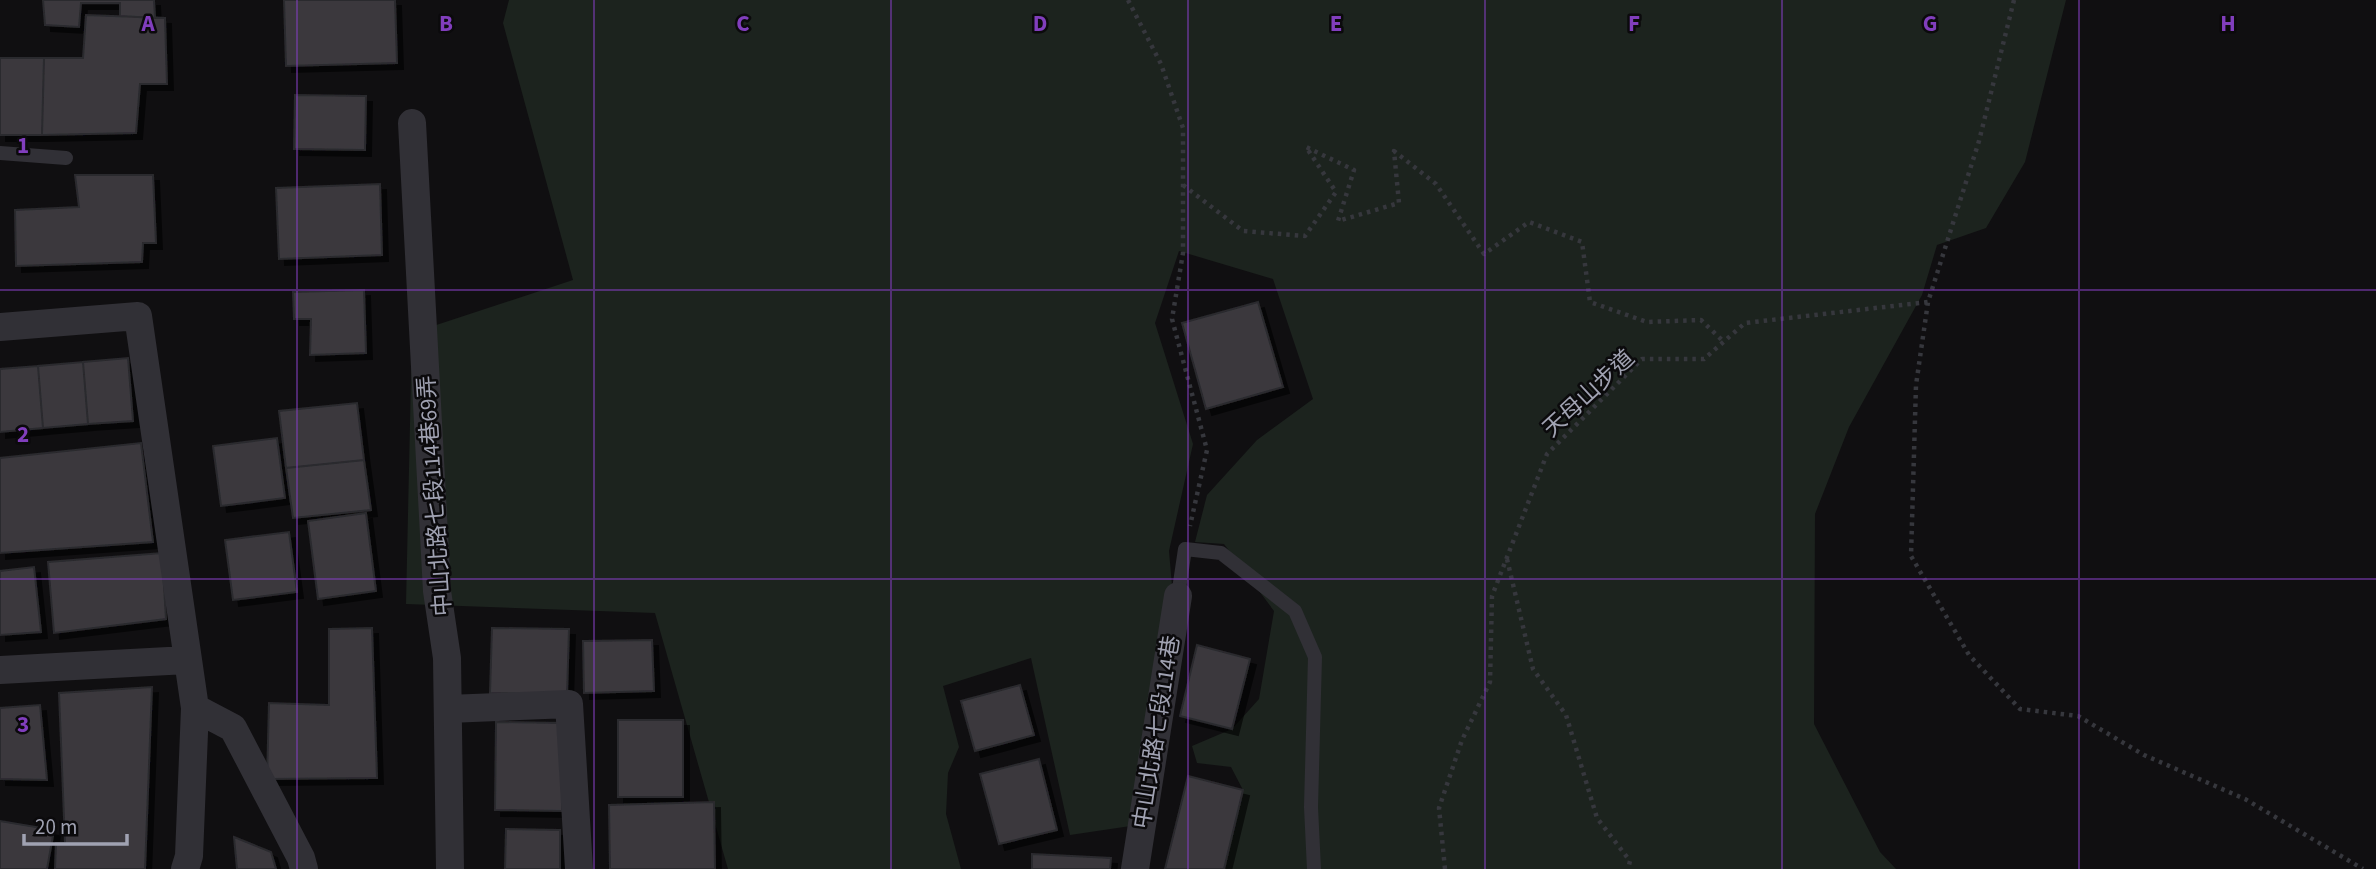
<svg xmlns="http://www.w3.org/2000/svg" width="2376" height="869" font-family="'Source Sans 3','Noto Sans TC',sans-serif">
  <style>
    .green { fill: #1c231e }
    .building { fill: #3a393e; stroke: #2a292d; stroke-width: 2; filter: url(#shadow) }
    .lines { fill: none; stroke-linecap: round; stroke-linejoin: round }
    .path { stroke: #36373d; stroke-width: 4.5; stroke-dasharray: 3.5 5; stroke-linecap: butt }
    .lane { stroke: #313036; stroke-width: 14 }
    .street { stroke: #313036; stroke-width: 28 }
    .grid { fill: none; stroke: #813ebd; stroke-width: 2; stroke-opacity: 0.55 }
    .labels { text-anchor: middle; stroke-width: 5; stroke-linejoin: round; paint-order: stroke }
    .street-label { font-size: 23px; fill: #a0a2b2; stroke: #0b0a0c }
    .grid-label { font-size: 23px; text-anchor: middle; font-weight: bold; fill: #813ebd; stroke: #0b0a0c; stroke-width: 5; stroke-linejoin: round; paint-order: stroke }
  </style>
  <defs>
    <filter id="shadow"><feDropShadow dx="6" dy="6" stdDeviation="0" flood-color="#0009"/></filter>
  </defs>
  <rect width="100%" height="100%" fill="#100f11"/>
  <path class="green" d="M509 0H2066L2025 162 1986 228 1937 245 1922 295 1849 427 1815 514 1814 724 1880 852 1896 869H1224L1243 790 1231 767 1197 763 1192 746 1232 729 1259 699 1274 611 1224 544 1195 542 1207 495 1257 440 1313 399 1273 279 1179 251 1155 323 1193 444 1169 551 1173 597 1144 824 1070 835 1031 658 943 686 959 747 948 773 946 814 961 869H728L655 613 406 604 412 333 573 280 503 23Z"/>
  <path class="building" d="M43 0H154L155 18 120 16V3H81L79 27 45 25Z
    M284 0H395L397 63 286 66Z
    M86 15 165 18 167 84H140L136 133 42 135 44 58H83Z
    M0 58H44L42 135H0Z
    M295 95 366 96 365 150 294 149Z
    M75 175H153L156 243H143L142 262 16 266 15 210 79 207Z
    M380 184 382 255 279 259 276 188Z
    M364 290 366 353 310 355 311 319H294L293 292Z
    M1258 302 1283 387 1206 409 1182 323Z
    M128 358 133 421 88 424 83 362Z
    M83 362 88 424 43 428 38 366Z
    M38 366 43 428 0 432V369Z
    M357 403 364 460 286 468 279 411Z
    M277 438 285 498 221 506 213 446Z
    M141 443 153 542 0 553V458Z
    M364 460 371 510 293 518 286 468Z
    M366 513 376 591 318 599 308 521Z
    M289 532 297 592 233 600 225 540Z
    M162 553 166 619 54 633 48 562Z
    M34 567 41 632 0 635V571Z
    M372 628 377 778 267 779 269 703 329 705V629Z
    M492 628 569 629 567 695 490 693Z
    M652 640 654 691 584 693 583 641Z
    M1197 645 1250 659 1232 729 1180 716Z
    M1020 685 1034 735 975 751 961 701Z
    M152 687 145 869H55L56 843H65L59 693Z
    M40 705 47 780 0 779V708Z
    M618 720H683V797H618Z
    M496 722 563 723 562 811 495 810Z
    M1039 759 1057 830 999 844 980 774Z
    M1188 776 1243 790 1224 869H1165Z
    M714 802 715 869H610L609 805Z
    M0 821 54 830 47 869H0Z
    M506 829 560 830V869H505Z
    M234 837 271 852 276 869H237Z
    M1032 854 1111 858 1110 869H1032Z"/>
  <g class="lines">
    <path class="path" d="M1128 0 1161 64 1183 128V253L1172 319 1207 450 1190 526
      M2014 0 1979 141 1928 302 1916 385 1911 556 1969 655 2020 709 2078 716 2144 755 2245 799 2363 869
      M1183 185 1243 231 1305 236 1336 192 1306 147 1354 170 1338 221 1399 203 1394 151 1436 184 1484 254 1529 222 1582 242 1590 302 1647 322 1701 320 1724 342
      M1507 559 1533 669 1566 715 1597 818 1630 861 1628 869
      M1445 869 1439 808 1462 740 1490 682 1492 596 1547 454 1642 359H1704L1745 323 1928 302"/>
    <path class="lane" d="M0 153 66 158
      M1178 596 1185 549 1221 553 1295 611 1315 657 1311 807 1314 869"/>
    <path class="street" d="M412 123 437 591 447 658 450 869
      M0 327 138 316 195 708 189 856 185 869
      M0 670 187 660
      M195 708 233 728 301 858 304 869
      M448 709 569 704 579 869
      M1135 869 1178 596"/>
  </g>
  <path class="grid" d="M297 0V869M594 0V869M891 0V869M1188 0V869M1485 0V869M1782 0V869M2079 0V869M0 290H2376M0 579H2376"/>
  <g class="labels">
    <g class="street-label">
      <text transform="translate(1588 393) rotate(-43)" y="8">天母山步道</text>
      <text transform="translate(434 496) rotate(-94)" y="8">中山北路七段114巷69弄</text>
      <text transform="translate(1156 732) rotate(-81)" y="8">中山北路七段114巷</text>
    </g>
  </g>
  <g class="grid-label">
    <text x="148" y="31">A</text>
    <text x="446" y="31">B</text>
    <text x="743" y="31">C</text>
    <text x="1040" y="31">D</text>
    <text x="1336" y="31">E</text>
    <text x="1634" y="31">F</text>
    <text x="1930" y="31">G</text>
    <text x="2228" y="31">H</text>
    <text x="23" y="153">1</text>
    <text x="23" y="442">2</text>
    <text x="23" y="732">3</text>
  </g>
  <path d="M24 834v10h103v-10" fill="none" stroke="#a0a2b2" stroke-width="3.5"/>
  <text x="35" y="834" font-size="21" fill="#a0a2b2" stroke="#0b0a0c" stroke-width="5" paint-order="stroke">20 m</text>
</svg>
